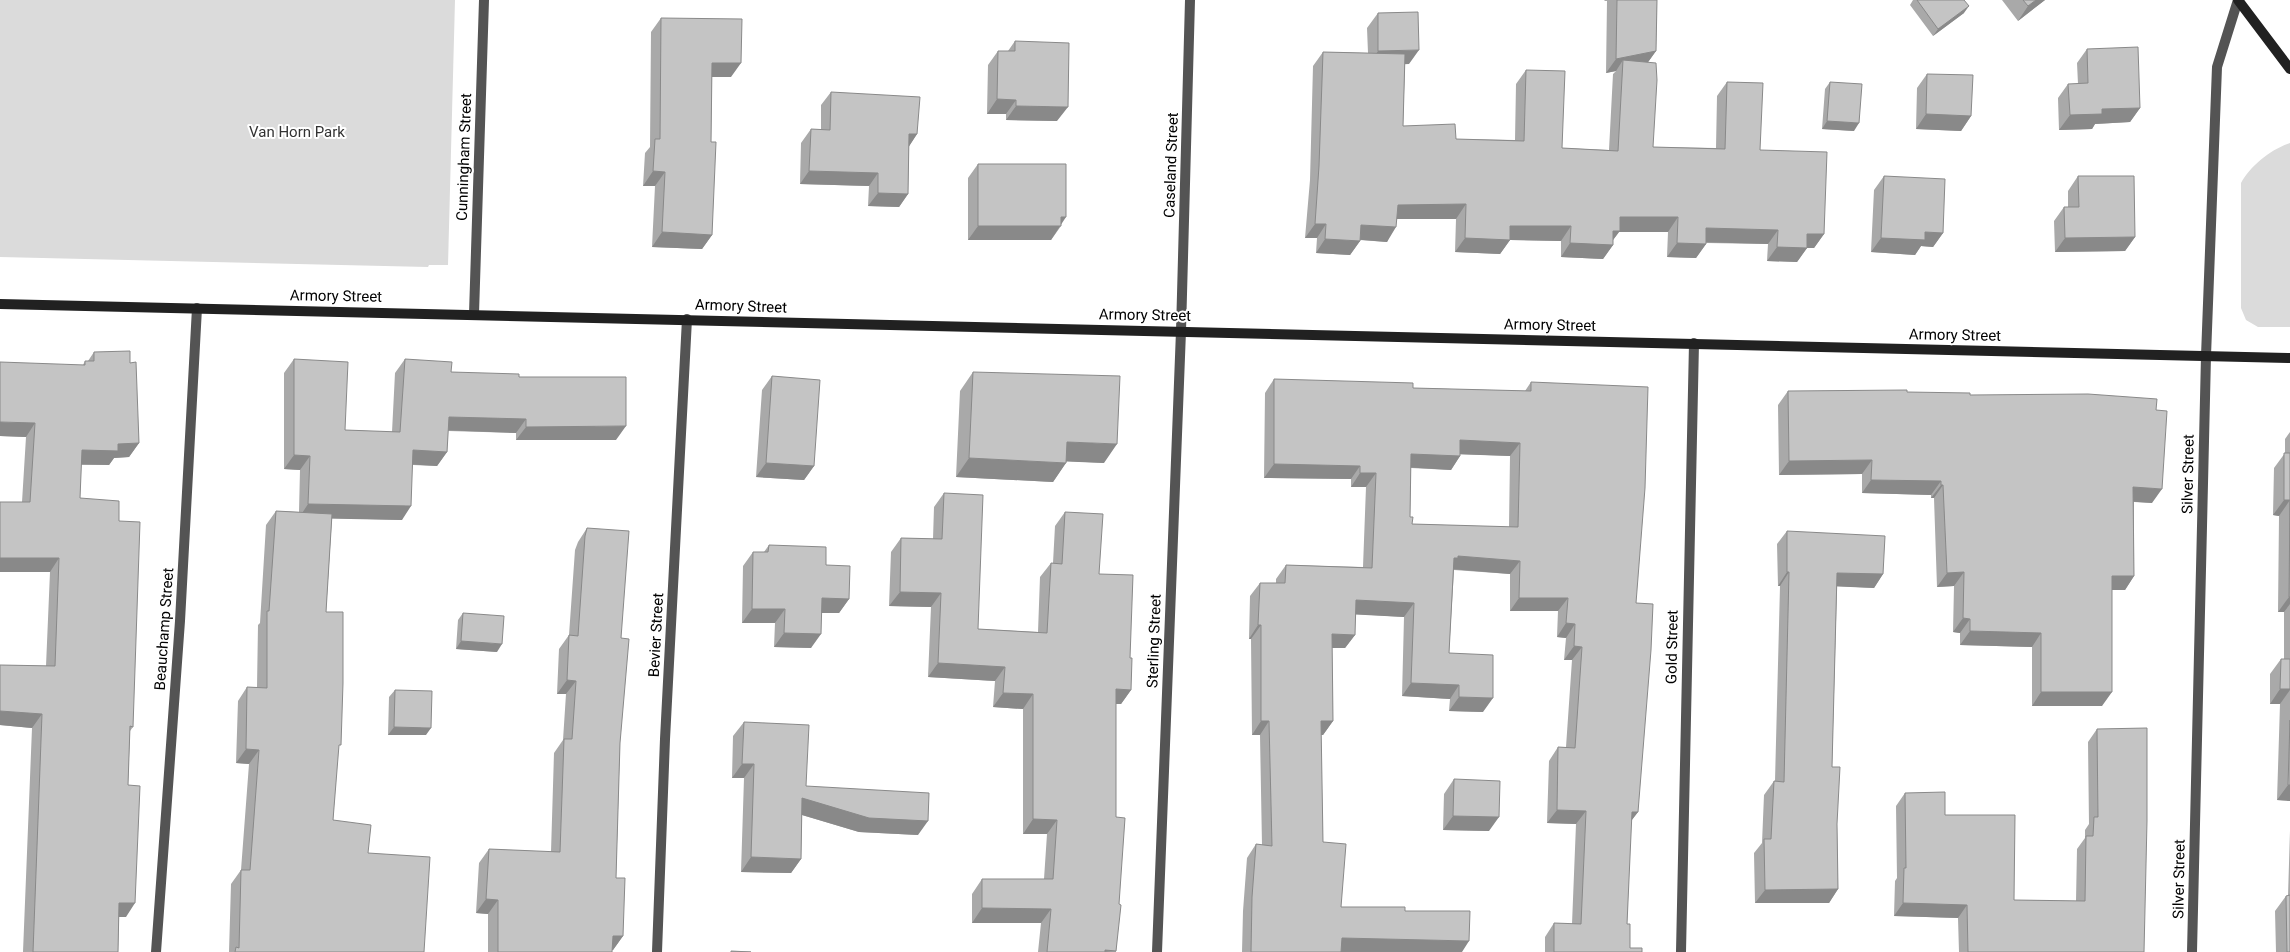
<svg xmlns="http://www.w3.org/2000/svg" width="2290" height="952" font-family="Roboto,sans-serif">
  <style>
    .green { fill: #dbdbdb }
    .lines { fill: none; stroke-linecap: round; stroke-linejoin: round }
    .minor { stroke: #545454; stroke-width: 10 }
    .secondary { stroke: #212121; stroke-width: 10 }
    .wall { fill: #a9a9a9; fill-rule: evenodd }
    .shaded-wall { fill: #898989 }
    .building { fill: #c4c4c4; stroke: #898989; fill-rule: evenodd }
    .labels { text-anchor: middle; stroke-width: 4; stroke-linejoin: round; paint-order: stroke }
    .park-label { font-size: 15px; fill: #323232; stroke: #fff }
    .street-label { font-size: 15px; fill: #000; stroke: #fff }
  </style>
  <rect width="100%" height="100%" fill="#fff"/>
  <path class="green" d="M0 0H455L448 265H429L428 267 0 257Z
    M2290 143V327H2258L2246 320 2241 308V183C2250 166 2271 149 2290 143Z"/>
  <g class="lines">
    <path class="minor" d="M474 314 484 0
      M156 952 180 621 197 308
      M657 952 665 739 687 319
      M1157 952 1181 331 1190 0
      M1681 952 1694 343
      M2192 952 2206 356 2217 67 2238 0"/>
    <path class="secondary" d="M2238 0 2290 69
      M0 304 2290 358"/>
  </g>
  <path class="wall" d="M1605 0H1657L1656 51 1648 62 1653 147 1716 148 1717 96 1727 82 1760 150 1824 234 1814 248H1807L1797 262 1767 261 1768 244 1706 243V244L1696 258 1667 257 1668 232H1619L1613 240V245L1603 259 1561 257V241L1510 240 1500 254 1455 252 1456 219H1397L1387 242 1360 240V241L1350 255 1316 253 1317 238H1305L1310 180 1313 66 1323 52 1368 53 1367 28 1378 13 1409 64H1405L1403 126 1456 139 1515 140 1516 84 1526 70 1562 148 1609 150 1613 74 1616 71 1606 73 1607 1H1604Z
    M1913 0H1964V13L1933 36 1910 5Z
    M2002 0H2045L2018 21Z
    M661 18 731 77H712L711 142 712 235 702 249 652 247 655 186H643L645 153 650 147 651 32Z
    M1015 41 1057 121 1006 120V114H987L988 65 998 51H1008Z
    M2087 49 2140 108 2130 122 2095 124 2092 129 2059 130 2058 98 2068 84H2078L2077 63Z
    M1927 74 1971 116 1961 131 1916 129 1917 88Z
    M1830 82 1854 131 1822 129 1825 89Z
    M831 92 917 134 909 146 908 194 899 207 868 206 869 186 800 184 801 143 811 129 821 130V105Z
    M978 164 1061 225V226L1051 240H968V178Z
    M1884 176 1943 233 1933 247 1921 246 1915 255 1871 252 1874 190Z
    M2078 176 2135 237 2125 251 2055 252 2054 221 2064 207H2068V191Z
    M94 352 130 363 139 443 129 457 114 458 109 465H81L80 498 119 521 133 727 130 731 128 785 126 917H119L118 952H23L32 728 0 725V665L46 666 50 572H0V502H22L26 437 0 436 83 365 85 361H88Z
    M294 359 345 430 392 432 395 373 405 359 451 372 519 377 616 440H516V433L448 431 447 452 437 466 413 465 402 520 332 518 326 612 338 749 333 820 368 853 424 952H229L231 884 241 870 249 764 236 763 238 701 247 687H257L258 625 260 623 266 525 276 511 299 512 300 470 284 469V373Z
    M973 372 1104 463 1067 461 1053 482 956 477 960 391Z
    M772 376 814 466 804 480 756 477 762 390Z
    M1274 379 1413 388 1525 391 1531 382 1636 603 1638 812 1631 821 1627 924 1630 948 1642 952H1545V937L1554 923 1572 924 1576 824 1547 823 1549 761 1558 747H1566L1572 660H1564L1566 638 1557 637 1558 611H1510V574L1454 570 1449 653 1483 712 1449 711 1450 699 1402 696 1404 617 1355 614V635L1345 648H1332L1333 721 1323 735H1321L1323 842 1341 907 1405 911 1462 952H1242L1243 911 1247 858 1256 844 1262 845 1260 735H1252L1251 639H1249L1250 596 1260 583H1276V579L1286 565 1363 567 1366 487H1351V479L1264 478 1265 393ZM1460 454 1510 456 1509 527 1412 524 1410 517 1411 468 1451 470 1460 456Z
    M1788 391 1907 392 1970 395 2156 410 2152 503 2134 502V576L2125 590H2112L2102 706H2032V647L1960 645V633L1953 632 1954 586 1937 587 1934 498H1931V495L1862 493V474L1779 475 1778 405Z
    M2290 432V801L2277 800 2280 704H2270V674L2281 659H2284V612H2278L2279 516 2273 515 2274 468 2285 453V439Z
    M944 493 978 629 1038 632 1040 577 1051 563H1053L1055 526 1065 512 1099 574 1130 658 1131 690 1121 704H1116V817L1119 904 1116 952H1038L1041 923H972V894L982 879H1044L1047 834H1023V709L993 707 995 681 928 677 931 607 889 606 891 552 901 538 933 539 934 507Z
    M587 528 621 638 620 743 616 878 623 936 613 950H612V952H488V914L476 913 479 863 489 849 551 852 554 753 563 740 566 694H557L559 649 569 635 575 550 578 542Z
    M1787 531 1883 574 1874 588 1837 586 1832 767 1837 824 1838 889 1829 903H1755L1754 853 1762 843 1764 795 1774 781H1775L1780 586H1778L1777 544Z
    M769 545 826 565 849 599 839 613H821L811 648 774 647 775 623H742L743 566 753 552H764Z
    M463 613 497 652 456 649 458 620Z
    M395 690 426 735H388L389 697Z
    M744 722 806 786 918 835 859 832 802 815 801 859 791 873 741 872 744 778H732L733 736Z
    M2097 729 2144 952H1959L1958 918 1894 916 1895 881 1897 878 1896 806 1905 793 1945 815 2014 900 2076 901 2077 849 2085 838V830L2089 824 2088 742Z
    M1454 779 1489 831 1443 830 1444 794Z
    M2290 831V952H2276L2275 911 2286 896H2288Z"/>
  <path class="shaded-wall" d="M2036 0H2045L2018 21 2028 6Z
    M1969 6 1964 13 1933 36 1938 29Z
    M1419 50 1409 64 1368 66 1378 51Z
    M1656 51 1646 65 1623 60 1616 71 1606 73 1616 59Z
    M712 63H741L731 77H702Z
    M997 99 1016 100 1006 114H987Z
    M1016 106 1068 107 1057 121 1006 120Z
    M2140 108 2130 122 2095 124 2092 129 2059 130 2070 115 2102 109Z
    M1926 114 1971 116 1961 131 1916 129Z
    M1827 121 1859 123 1854 131 1822 129Z
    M909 134H917L908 148Z
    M653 171 665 172 655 186H643Z
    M809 171 878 173 869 186 800 184Z
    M878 193 908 194 899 207 868 206Z
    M1466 204 1456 219H1388L1398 205Z
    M1061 217H1066L1051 240H968L978 226Z
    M1620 217H1678L1668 232H1619L1610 244 1613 245 1603 259 1561 257 1570 243Z
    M1315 224H1326L1317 238H1305Z
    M1361 225 1396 227 1387 242 1351 239Z
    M1510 226H1571L1561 241 1510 240 1500 254 1455 252 1465 238Z
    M1706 228 1778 230 1768 244 1696 242Z
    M662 232 712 235 702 249 652 247Z
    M1925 232 1943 233 1933 247 1921 246 1915 255 1871 252 1881 238Z
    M1807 234H1824L1814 248H1807L1797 262 1767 261 1777 247Z
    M2135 237 2125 251 2055 252 2065 238Z
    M1325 239 1360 241 1350 255 1316 253Z
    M1677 243 1706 244 1696 258 1667 257Z
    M449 417 526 419 516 433 439 430Z
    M0 422 35 423 26 437 0 436Z
    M626 426 616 440H516L526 427Z
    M1460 440 1520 443 1510 456 1451 454Z
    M1067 442 1117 444 1104 463 1054 461Z
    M139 443 129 457 114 458 109 465 72 464 82 450 118 444Z
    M413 450 447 452 437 466 404 464Z
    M1411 454 1460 456 1451 470 1402 467Z
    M294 455 310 456 300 470 284 469Z
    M969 458 1066 463 1053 482 956 477Z
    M1872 460 1862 474 1779 475 1789 461Z
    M766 463 814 466 804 480 756 477Z
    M1274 464 1360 466 1351 479 1264 478Z
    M1360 473H1376L1366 487H1351Z
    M1871 480 1941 481 1931 495 1862 493Z
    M1941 485H1943L1934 498H1931Z
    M2133 487 2162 489 2152 503 2124 501Z
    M2284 500H2290L2279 516 2273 515Z
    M308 504 411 506 402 520 299 518Z
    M1458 556 1520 561 1510 574 1450 569 1454 558Z
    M0 558H59L50 572H0Z
    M1787 572H1789L1780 586H1778Z
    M1964 572 1954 586 1937 587 1947 573Z
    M1837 573 1883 574 1874 588 1827 586Z
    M2112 576H2134L2125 590H2103Z
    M900 592 941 593 931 607 889 606Z
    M2289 597H2290V604L2284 612H2278Z
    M822 598 849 599 839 613H812Z
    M1519 598H1568L1558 611H1510Z
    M1356 600 1414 603 1404 617 1346 614Z
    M752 609H785L775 623H742Z
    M1963 618 1970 619 1960 633 1953 632Z
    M1566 623 1575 624 1566 638 1557 637Z
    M1258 625H1261L1251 639H1249Z
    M1970 631 2041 633 2032 647 1960 645Z
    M784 633 821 634 811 648 774 647Z
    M1332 634 1355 635 1345 648H1323Z
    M461 641 502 644 497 652 456 649Z
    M1574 646 1582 647 1572 660H1564Z
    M938 663 1005 667 995 681 928 677Z
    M567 680 576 681 566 694H557Z
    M1411 683 1459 685 1450 699 1402 696Z
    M1116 689 1131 690 1121 704H1106Z
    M2280 689H2290V690L2280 704H2270Z
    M2041 692H2112L2102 706H2032Z
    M1003 693 1033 694 1023 709 993 707Z
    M1459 697 1493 698 1483 712 1449 711Z
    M0 711 42 714 32 728 0 725Z
    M1261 721H1269L1260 735H1252Z
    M1321 721H1333L1323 735H1312Z
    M394 727 431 728 426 735H388Z
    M246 749 259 750 249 764 236 763Z
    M742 764H754L744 778H732Z
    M2288 785H2290V801L2277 800Z
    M802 798 928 821 918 835 859 832 792 812Z
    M1557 810 1586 811 1576 824 1547 823Z
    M1632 812H1638L1628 825Z
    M1453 816 1499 817 1489 831 1443 830Z
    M1033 819 1057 820 1047 834H1023Z
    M751 857 801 859 791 873 741 872Z
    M1838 889 1829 903H1755L1765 890Z
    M486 899 498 900 488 914 476 913Z
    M119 903H135L126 917H110Z
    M1903 903 1967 905 1958 918 1894 916Z
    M982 908 1051 909 1041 923H972Z
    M613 936H623L613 950 603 949Z
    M1342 938 1469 941 1462 952H1332Z
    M1105 950 1116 951 1104 952Z"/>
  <path class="building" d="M1617 0H1657L1656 51 1616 59Z
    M1917 0H1964L1969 6 1938 29Z
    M2023 0H2036L2028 6Z
    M1418 12 1419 50 1378 51V13Z
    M661 18 742 19 741 63H712L711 142H716L712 235 662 232 665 172 653 171 655 139H660Z
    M1015 41 1069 43 1068 107 1016 106V100L997 99 998 51H1015Z
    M2138 47 2140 108 2102 109V114L2070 115 2068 84 2088 83 2087 49Z
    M1323 52 1405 54 1403 126 1455 124 1456 139 1524 141 1526 70 1565 71 1562 148 1618 151 1623 60 1656 63 1657 80 1653 147 1725 149 1727 82 1763 83 1760 150 1827 152 1824 234H1807V248L1777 247 1778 230 1706 228V244L1677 243 1678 217H1620V231H1613V245L1570 243 1571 226H1510V240L1465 238 1466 204 1398 205 1396 227 1361 225 1360 241 1325 239 1326 224H1315L1319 166Z
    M1927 74 1973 75 1971 116 1926 114Z
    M1830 82 1862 84 1859 123 1827 121Z
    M831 92 920 97 917 134H909L908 194 878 193V173L809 171 811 129 830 130Z
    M978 164H1066V217H1061V226H978Z
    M1884 176 1945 179 1943 233 1925 232V240L1881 238Z
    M2078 176H2134L2135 237 2065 238 2064 207H2079Z
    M130 351V363L136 362 139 443 118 444V451L82 450 80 498 119 501V521L140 522 133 727 130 726 128 785 140 786 135 903H119L118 952H33L42 714 0 711V665L55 666 59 558H0V502H30L35 423 0 422V362L85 365V361H94V352Z
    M294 359 348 362 345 430 400 432 405 359 452 362 451 372 519 374V377H626V426L526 427V419L449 417 447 452 413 450 411 506 308 504 310 456 294 455Z
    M973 372 1120 376 1117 444 1067 442 1066 463 969 458Z
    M772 376 820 380 814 466 766 463Z
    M1274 379 1413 383V388L1531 391V382L1648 387 1645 488 1636 603 1653 604 1651 650 1638 812H1632L1627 924H1630V948H1642V952H1554V923L1581 924 1586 811 1557 810 1558 747 1575 748 1582 647 1574 646 1575 624 1566 623 1568 598H1519L1520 561 1458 556V558H1454L1449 653 1493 655V698L1459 697V685L1411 683 1414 603 1356 600 1355 635 1332 634 1333 721H1321L1323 842 1346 844 1341 907H1405V911H1470L1469 941 1342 938 1341 952H1251L1252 897 1256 844 1272 846 1269 721H1261V625H1258L1260 583H1285L1286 565 1372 568 1376 473H1360V466L1274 464ZM1460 440 1520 443 1518 527 1412 524 1413 517H1410L1411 454 1460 456Z
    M1907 390V392L1970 393V395L2088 394 2157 399 2156 410 2167 411 2162 489 2133 487 2134 576H2112V692H2041V633L1970 631V619L1963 618 1964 572 1947 573 1943 485H1941V481L1871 480 1872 460 1789 461 1788 391Z
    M2284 453H2290V597H2289L2290 500H2284Z
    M944 493 983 495 978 629 1047 633 1051 563 1062 564 1065 512 1103 514 1099 574 1133 575 1130 658H1132L1131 690 1116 689V817L1125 818 1119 904 1121 905 1116 951 1105 950V952H1047L1051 909 982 908V879H1053L1057 820 1033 819V694L1003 693 1005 667 938 663 941 593 900 592 901 538 942 539Z
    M276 511 332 514 326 612H343V683L341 745H339L333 820 371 825 368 853 430 857 424 952H235L236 947 239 948 241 870H250L259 750 246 749 247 687 267 688V611H269Z
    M587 528 629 531 621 638 629 639 620 743 616 878H625L623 936H613L612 952H498V900L486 899 489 849 560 852 564 739H572L576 681 567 680 569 635 578 636 585 536Z
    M1787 531 1885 536 1883 574 1837 573 1832 767H1840L1837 824 1838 889 1765 890 1764 839H1771L1774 781 1784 782 1789 572H1787Z
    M769 545 826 547V565L850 566 849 599 822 598 821 634 784 633 785 609H752L753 552H768Z
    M463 613 504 616 502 644 461 641Z
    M2281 659H2290V689H2280Z
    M395 690 432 691 431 728 394 727Z
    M2290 720V785H2288Z
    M744 722 809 725 806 786 929 793 928 821 869 818 802 798 801 859 751 857 754 764H742Z
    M2147 728V821L2144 952H1968L1967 905 1903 903 1904 868H1906L1905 793 1945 792V815H2015L2014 900 2085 901 2086 836H2093L2094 817H2098L2097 729Z
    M1454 779 1500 781 1499 817 1453 816Z
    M2290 895V952H2287L2286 896Z
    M731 951 751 952H731Z"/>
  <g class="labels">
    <g class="park-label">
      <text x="297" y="137">Van Horn Park</text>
    </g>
    <g class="street-label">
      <text transform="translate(464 157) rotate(-88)" y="5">Cunningham Street</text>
      <text transform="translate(1171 165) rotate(-88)" y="5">Caseland Street</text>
      <text transform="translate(336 296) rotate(1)" y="5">Armory Street</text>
      <text transform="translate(741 306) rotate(2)" y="5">Armory Street</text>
      <text transform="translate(1145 315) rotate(1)" y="5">Armory Street</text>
      <text transform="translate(1550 325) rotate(1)" y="5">Armory Street</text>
      <text transform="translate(1955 335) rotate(1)" y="5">Armory Street</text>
      <text transform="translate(2188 474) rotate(-89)" y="5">Silver Street</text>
      <text transform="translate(164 629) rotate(-86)" y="5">Beauchamp Street</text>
      <text transform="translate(656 635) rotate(-87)" y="5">Bevier Street</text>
      <text transform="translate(1154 641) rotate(-88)" y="5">Sterling Street</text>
      <text transform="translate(1672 647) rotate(-89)" y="5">Gold Street</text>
      <text transform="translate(2179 879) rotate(-89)" y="5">Silver Street</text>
    </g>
  </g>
</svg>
